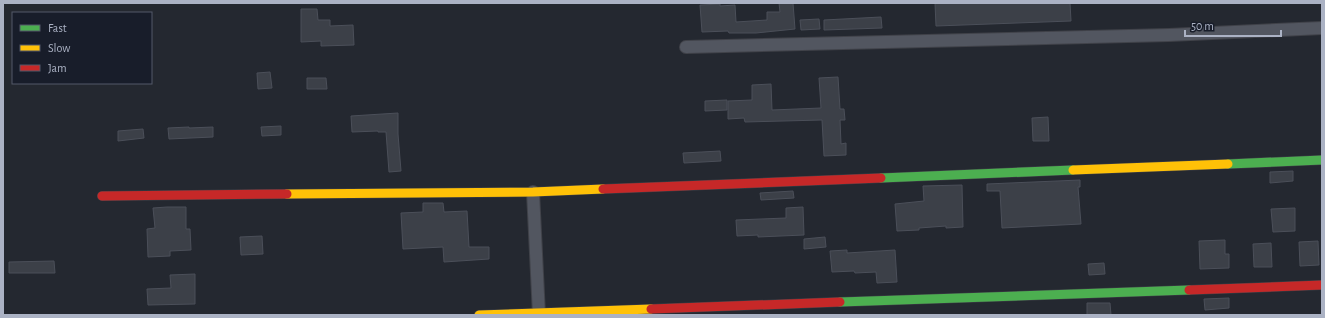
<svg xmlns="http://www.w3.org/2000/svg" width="1325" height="318" font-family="'Alegreya Sans',sans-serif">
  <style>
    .building { fill: #3c4048; stroke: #4b4f59 }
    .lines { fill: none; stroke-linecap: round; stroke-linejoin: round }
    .street-casing { stroke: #404249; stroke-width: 14 }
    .fast-casing { stroke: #404249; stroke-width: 10 }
    .slow-casing { stroke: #404249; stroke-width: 10 }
    .jam-casing { stroke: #404249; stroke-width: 10 }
    .street { stroke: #525660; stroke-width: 12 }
    .fast { stroke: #4caf50; stroke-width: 9 }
    .slow { stroke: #ffc107; stroke-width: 9 }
    .jam { stroke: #c62828; stroke-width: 9 }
  </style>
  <rect width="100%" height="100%" fill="#242830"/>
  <path class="building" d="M779 3H793L795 29 756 33H729L728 31 702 32 700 5 720 4V6L735 5 736 22 767 20V12H780Z
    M935 3H1070L1071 21 936 26Z
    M301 9H317L318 20H330V26L353 25 354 45 321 46V41L301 42Z
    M881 17 882 28 824 30V20Z
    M819 19 820 29 801 30 800 20Z
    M270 72 272 88 258 89 257 73Z
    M838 77 840 109H844L845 120H840L841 144 846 143V155L824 156 822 120 745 122 744 118 728 119V101L752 100V85L771 84 772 110 821 108 819 78Z
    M307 78H326L327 89H307Z
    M727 100V110L705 111V101Z
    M398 113V134L401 171 389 172 386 132H378V131L352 132 351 116Z
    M1048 117 1049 141H1033L1032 118Z
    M281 126V135L262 136 261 127Z
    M189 127V128L213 127V137L169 139 168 128Z
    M143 129 144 138 118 141V131Z
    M720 151 721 161 684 163 683 153Z
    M1293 171V181L1270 183V172Z
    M1080 180V187H1078L1081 224 1002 228 1000 191H987V184Z
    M962 185 963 227 946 228V226L919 228V230L897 231 895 204 924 201 923 186Z
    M793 191 794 198 761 200 760 193Z
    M423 203H443L444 212 467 211 469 247H489V259L444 262 443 247 403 249 401 213 423 212Z
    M167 207H186V229H190L191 250 170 251V256L148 257 147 229 155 228 153 208Z
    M803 207 804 235 758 237V235L737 236 736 220 786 218V208Z
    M1295 208V231L1273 232 1271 209Z
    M262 236 263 254 241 255 240 237Z
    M825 237 826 247 804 249V239Z
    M1225 240V254H1229V268L1200 269 1199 241Z
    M1318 241 1319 265 1300 266 1299 242Z
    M1271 243 1272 267H1254L1253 244Z
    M847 250V253L895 250 897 282 877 283 876 272 855 273 854 271 832 272 830 251Z
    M54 261 55 273H9V262Z
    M1104 263 1105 274 1089 275 1088 264Z
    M195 274V304L148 305 147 289 171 288 170 275Z
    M1229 298V308L1205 310 1204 299Z
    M1087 303H1110L1111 315H1087Z"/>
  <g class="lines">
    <defs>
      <path id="street" d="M686 47 1169 35 1322 28
        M533 192 539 315"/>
      <path id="fast" d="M1228 164 1322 160
        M881 178 1073 170
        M840 302 1189 290"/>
      <path id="slow" d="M1073 170 1228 164
        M287 194 533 192 603 189
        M479 315 651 309"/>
      <path id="jam" d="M603 189 881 178
        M102 196 287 194
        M1189 290 1322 285
        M651 309 840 302"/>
    </defs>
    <use href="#street" class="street-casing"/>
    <use href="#fast" class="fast-casing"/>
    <use href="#slow" class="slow-casing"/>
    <use href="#jam" class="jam-casing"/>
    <use href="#street" class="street"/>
    <use href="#fast" class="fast"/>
    <use href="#slow" class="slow"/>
    <use href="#jam" class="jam"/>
  </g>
  <rect width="1325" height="318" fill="none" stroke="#abb2c4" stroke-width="8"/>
  <rect x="12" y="12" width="140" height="72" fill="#181d2a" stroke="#535968"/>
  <rect x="20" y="25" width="20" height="6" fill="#4caf50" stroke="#535968"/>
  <text x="48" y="32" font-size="12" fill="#abb2c4">Fast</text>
  <rect x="20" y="45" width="20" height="6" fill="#ffc107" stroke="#535968"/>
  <text x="48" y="52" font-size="12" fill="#abb2c4">Slow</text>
  <rect x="20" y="65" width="20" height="6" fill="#c62828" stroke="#535968"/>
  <text x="48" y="72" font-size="12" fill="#abb2c4">Jam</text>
  <path d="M1185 30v6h96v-6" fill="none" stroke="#abb2c4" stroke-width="2"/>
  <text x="1191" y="30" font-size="12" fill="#abb2c4" stroke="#181d2a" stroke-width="3" paint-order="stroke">50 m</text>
</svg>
